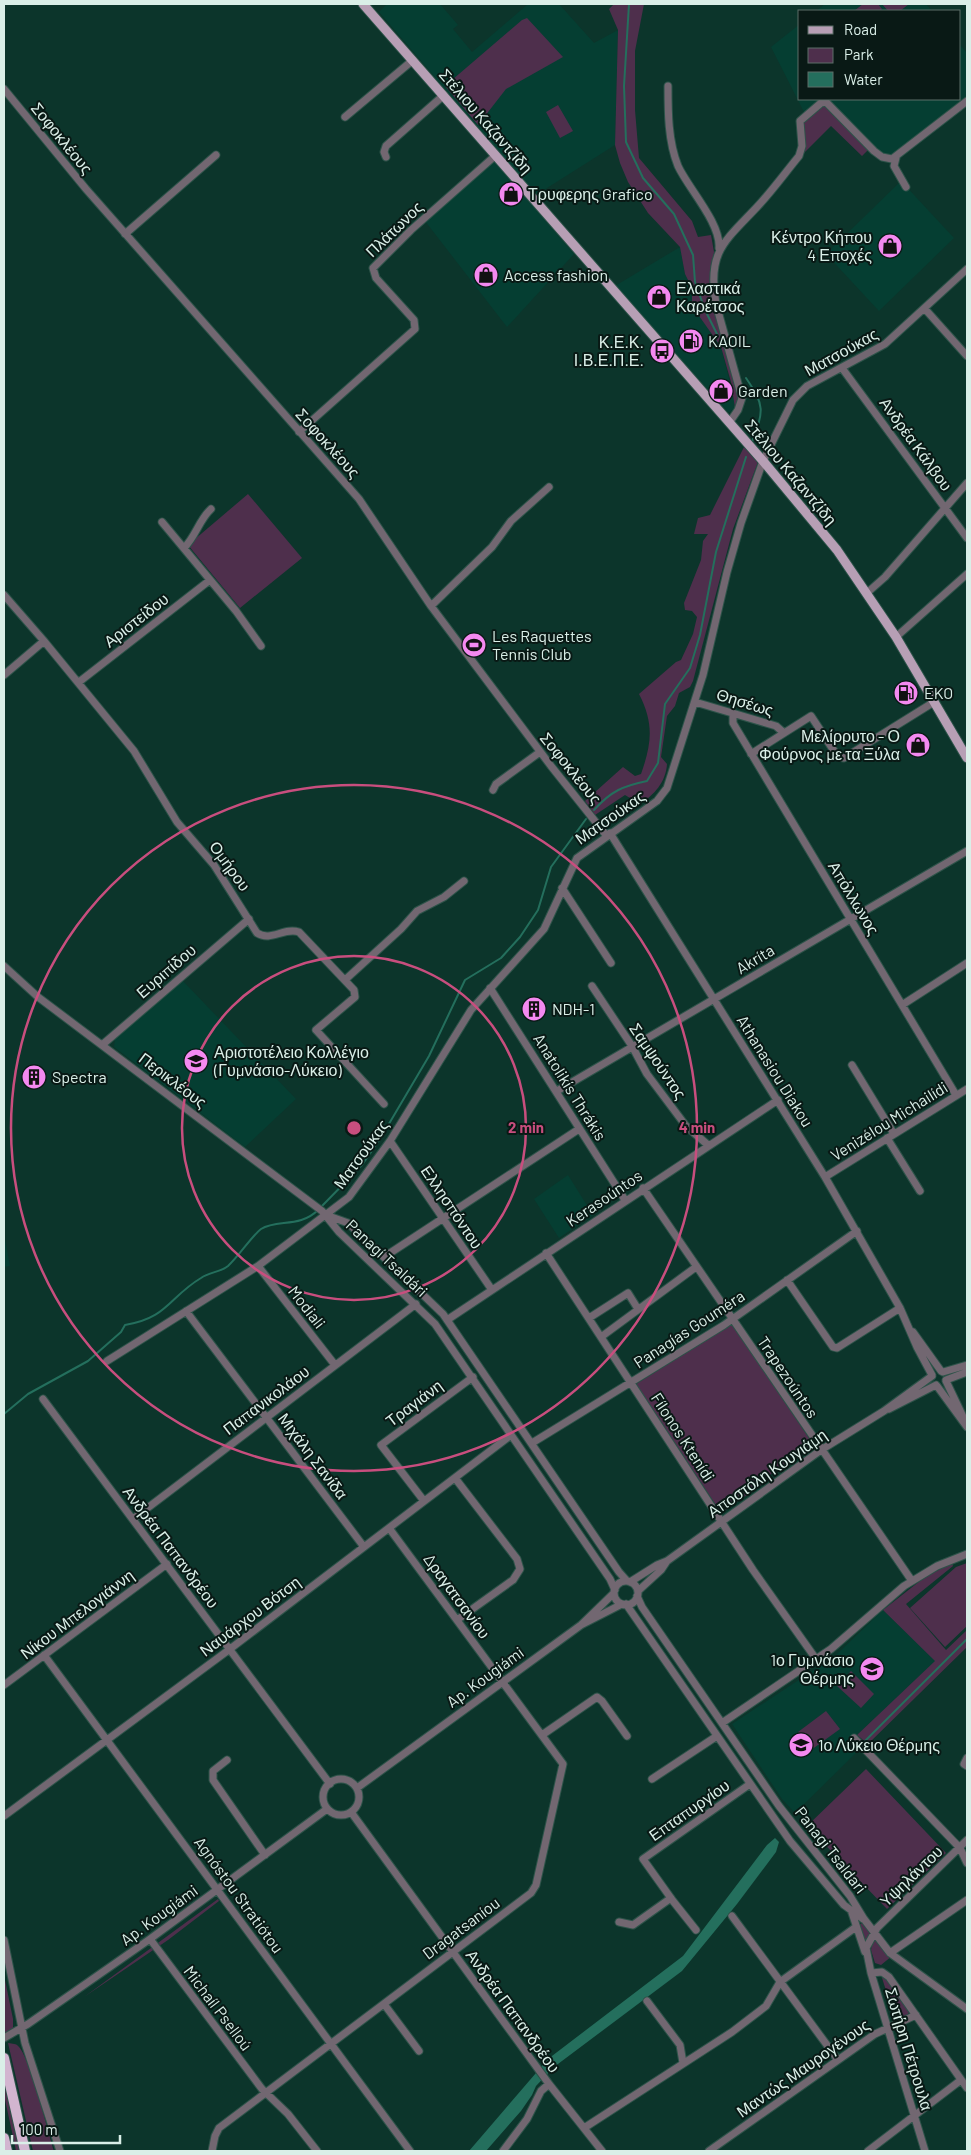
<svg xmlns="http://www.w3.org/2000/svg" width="971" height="2155" font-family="Barlow,sans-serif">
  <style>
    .built { fill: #053e32 }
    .green { fill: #4e2f4c }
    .water { fill: #246f5d }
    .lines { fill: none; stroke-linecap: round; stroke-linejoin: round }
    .stream { stroke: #246f5d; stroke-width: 2 }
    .minor-casing { stroke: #2d5349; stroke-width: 9 }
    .major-casing { stroke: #2d5349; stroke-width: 11 }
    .highway-casing { stroke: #2d5349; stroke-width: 12 }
    .minor { stroke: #726771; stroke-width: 7 }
    .major { stroke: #b79fb5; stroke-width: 9 }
    .highway { stroke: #d2b5d0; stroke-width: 10 }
    .ring { fill: none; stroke: #c84e7e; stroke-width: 2.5 }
    .labels { text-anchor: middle; stroke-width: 4; stroke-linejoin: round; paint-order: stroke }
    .street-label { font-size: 16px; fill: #daefe8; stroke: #091915 }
    .poi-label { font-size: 16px; fill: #daefe8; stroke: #091915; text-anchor: start }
    .centre { fill: #c84e7e; stroke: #091915; stroke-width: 2.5 }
    .ring-label { font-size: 15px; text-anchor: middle; font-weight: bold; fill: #c84e7e; stroke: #091915; stroke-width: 4; stroke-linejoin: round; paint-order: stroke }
  </style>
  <rect width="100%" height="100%" fill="#0c352b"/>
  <path class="built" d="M387 4H440L458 25 453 29 472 52 528 4H559L594 43 618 30 615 145 536 195 379 12Z
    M825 4H926L932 11H816Z
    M800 24V99H822L805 114 771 47Z
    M960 45 967 53V99L896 155 886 156 878 151 829 99H960Z
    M493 160 574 254 507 327 425 221Z
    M901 181 954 238 879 311 826 254Z
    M680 247 685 274 692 288 693 306 721 347 734 399 735 408 730 412H728L615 286Z
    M182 980 296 1099 245 1147 114 1047 115 1039Z
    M568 1175 593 1215 559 1238 534 1199Z
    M4 1234 10 1266 4 1267Z
    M883 1610 936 1661 857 1735 852 1740 860 1749 795 1813 782 1799 732 1724 835 1656Z"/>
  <path class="green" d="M614 4H644L635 51V110L639 158 692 221 698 237 711 235 714 252 710 289 740 398 738 405 735 408 731 382 721 347 692 306V288L685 274 680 247 648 213 628 182 620 163 615 145 618 30 609 9Z
    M863 4H878L882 9 880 11H854Z
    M882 4H909L900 11H888Z
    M527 18 563 57 506 89 478 125 445 86 522 20Z
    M558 105 573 131 560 138 546 112Z
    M823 105H826L868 150 862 156 831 126 803 154 806 147 803 122Z
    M744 447 758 462 733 529 693 681 690 687 679 693 675 706 667 716 661 757 667 764C666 782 654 795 640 804L625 795 595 815 585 801 623 767 635 776 641 774C652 743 654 723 639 694L676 662 681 660 693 634 697 617 692 611 685 610 684 603 701 560 703 541 708 534H694L698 518 710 515Z
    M248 494 302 558 240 608 188 545Z
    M732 1324 813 1444 770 1475 771 1478 721 1513 636 1384Z
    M952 1563 953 1566 906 1604 946 1650 967 1630V1647L868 1744 857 1735 935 1661 883 1610 925 1577Z
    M967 1563V1626L945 1647 910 1608 956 1567Z
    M851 1671 874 1694 861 1708 837 1686Z
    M826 1711 840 1729 811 1750 798 1732Z
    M866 1769 946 1853 887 1909 807 1826Z
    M218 1899 219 1901 168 1940 84 1997Z
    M862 1923 870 1933 864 1943 858 1926Z
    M877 1939 892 1956 881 1965 875 1963 871 1950 872 1943Z
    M4 1975 13 2019V2029L5 2036Z
    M882 1978 887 1979 909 2012 908 2015 895 2018Z
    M8 2043C13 2044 16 2043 19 2047 30 2059 48 2131 54 2151H33Z
    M4 2075 21 2151H16L15 2146 4 2095Z"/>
  <path class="water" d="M775 1838 779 1842 776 1852 737 1904 682 1971 554 2067 536 2086 532 2095 521 2111 486 2151H469L548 2059 683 1956 767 1845Z"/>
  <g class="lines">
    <path class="stream" d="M629 4 624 86 626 142 643 178 674 214 693 255 695 282 705 310 718 336
      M746 378C765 406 764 410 752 442
      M594 810C611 791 623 786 647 781L658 763 665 704 690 668 700 635 716 552 746 457
      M321 1207 362 1165 380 1139 429 1056 465 980 501 958 520 937 538 910 551 867 586 819
      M4 1414 28 1394 88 1361 121 1332 125 1325C168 1318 169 1297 201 1278 209 1272 221 1272 228 1266 239 1256 251 1237 261 1229 277 1219 300 1228 318 1210
      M864 1742 967 1639"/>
    <defs>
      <path id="minor" d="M668 86C668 112 668 141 678 166 688 188 721 223 719 248
        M4 89 86 189 359 499 431 606 551 766 606 835
        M345 117 413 60
        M386 157 384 152 386 146 444 95
        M896 158 894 166 906 187
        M125 234 216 155
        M925 309 967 356
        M842 368 967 538
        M729 423 738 410 742 398 716 304C707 252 724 242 757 207 772 191 785 173 799 156L802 146 800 121 821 103 826 102 874 151 882 157 892 159 967 101
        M299 432 415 329 414 320 376 278 373 268 411 230 496 155
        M162 522 236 611 261 646
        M184 548C196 536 199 520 211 509
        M868 592 885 577 967 483
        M4 595 44 641 134 751 177 822 214 865 257 933C271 942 284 927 299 932L354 990 355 997 316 1030 384 1104
        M431 606 492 547 511 521 549 487
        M896 637 967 574
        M4 675 44 641
        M79 682 210 580
        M695 702 776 726 784 733
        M733 714V723L956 1095
        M751 754 811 716 838 757 844 758 934 702
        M493 790 496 784 540 752
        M610 833 825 1177 900 1308 917 1347 932 1375
        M562 888 611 963
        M4 966 38 997 322 1211 339 1232 435 1324 610 1579 615 1590
        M346 979 401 929 417 911 444 897 464 881
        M592 986 632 1046 647 1074 686 1126 708 1145
        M490 988 625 1200
        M902 1005 967 963
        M102 1045 249 919
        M852 1065 894 1134
        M557 1091 967 851
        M887 1138 920 1191
        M390 1141 492 1290
        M825 1177 967 1089
        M643 1188 912 1581
        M326 1215 348 1223 443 1314 619 1572 627 1581
        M546 1253 753 1570 816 1659
        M384 1257 579 1129
        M258 1266 335 1365
        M787 1280 833 1347 837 1348 900 1308
        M186 1311 364 1547
        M589 1318 628 1293 638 1309
        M447 1320 778 1100
        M913 1332 941 1371
        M601 1337 696 1267
        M107 1361 258 1266 349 1197 390 1141 471 1010 544 929 577 858 657 801 667 788 703 675 727 572 741 523 763 461 793 400 807 386 885 344 967 269
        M943 1372 967 1365
        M946 1380 967 1372
        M946 1381 966 1423
        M937 1386 967 1427
        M43 1399 330 1784
        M889 1409 936 1385
        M532 1443 724 1325 857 1231
        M455 1478 517 1559 520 1569 513 1580 457 1620
        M424 1501 381 1445 473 1377
        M133 1519 416 1304
        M614 1593a12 12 0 1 1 24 0a12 12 0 1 1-24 0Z
        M630 1582 657 1565 667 1561 821 1450 884 1411 932 1376
        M638 1591 661 1570 667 1561
        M637 1596 642 1607 779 1806 850 1896 864 1919 890 1953 967 2009
        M626 1604 790 1841 844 1905 863 1919
        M581 1625 622 1604
        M44 1655 410 2151
        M4 1685 167 1564
        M722 1723 831 1649 904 1586 937 1566 967 1554
        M542 1735 597 1697 602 1701 627 1736
        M854 1738 960 1848 967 1863
        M967 1758 964 1764 967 1766
        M227 1760 213 1771V1780L265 1855
        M323 1797a18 18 0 1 1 36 0a18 18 0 1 1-36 0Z
        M652 1779 717 1736
        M357 1788 581 1625 614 1593
        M351 1812 549 2084 602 2151
        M4 1816 230 1649 511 1435
        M851 1910 865 1952
        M732 1916 838 2060
        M619 1922 633 1925 671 1898
        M696 1930 673 1901 643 1859 750 1784
        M150 1939 262 2089 288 2114 317 2151
        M4 1940 25 2043 60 2151
        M890 1953 967 1900
        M871 1973 882 1972 889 1977 967 2088
        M647 2001 680 2045 683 2063
        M384 2004 419 2051
        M4 2038 28 2024 150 1939 327 1809
        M584 2128 732 2032 766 2006 780 1982 856 1927
        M212 2151 215 2136 219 2128 531 1893 536 1885 563 1764 389 1528
        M503 2151 527 2119 541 2091 549 2084
        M709 2151 875 2034 916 2015
        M868 2151 961 2080
        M925 2151 871 1973 866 1948 877 1928 967 1840"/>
      <path id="major" d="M363 4 763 461 837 550 896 637 967 758"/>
      <path id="highway" d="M4 2058 25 2151
        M4 2138 7 2151"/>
    </defs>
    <use href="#minor" class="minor-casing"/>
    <use href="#major" class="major-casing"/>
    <use href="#highway" class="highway-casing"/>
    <use href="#minor" class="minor"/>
    <use href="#major" class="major"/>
    <use href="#highway" class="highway"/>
  </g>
  <g class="ring">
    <circle cx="354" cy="1128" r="172"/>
    <circle cx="354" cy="1128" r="343"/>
  </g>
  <defs>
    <symbol id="shop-disc" viewBox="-11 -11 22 22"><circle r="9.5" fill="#f489f0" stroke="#091915"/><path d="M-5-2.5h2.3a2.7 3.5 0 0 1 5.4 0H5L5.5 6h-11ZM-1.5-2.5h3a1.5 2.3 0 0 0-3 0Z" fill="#111"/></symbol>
    <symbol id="fuel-disc" viewBox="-11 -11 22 22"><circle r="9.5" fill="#f489f0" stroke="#091915"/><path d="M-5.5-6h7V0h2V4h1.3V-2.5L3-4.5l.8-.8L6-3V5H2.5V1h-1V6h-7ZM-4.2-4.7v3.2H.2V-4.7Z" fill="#111"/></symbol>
    <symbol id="bus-disc" viewBox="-11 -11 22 22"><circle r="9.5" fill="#f489f0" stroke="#091915"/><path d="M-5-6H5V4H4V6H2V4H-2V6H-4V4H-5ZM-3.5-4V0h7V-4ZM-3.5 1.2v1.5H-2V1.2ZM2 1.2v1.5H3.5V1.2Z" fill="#111"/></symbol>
    <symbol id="stadium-disc" viewBox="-11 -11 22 22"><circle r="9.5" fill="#f489f0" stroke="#091915"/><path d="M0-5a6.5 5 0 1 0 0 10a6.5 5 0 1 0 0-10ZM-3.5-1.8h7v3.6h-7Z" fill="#111"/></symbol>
    <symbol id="building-disc" viewBox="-11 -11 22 22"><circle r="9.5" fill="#f489f0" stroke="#091915"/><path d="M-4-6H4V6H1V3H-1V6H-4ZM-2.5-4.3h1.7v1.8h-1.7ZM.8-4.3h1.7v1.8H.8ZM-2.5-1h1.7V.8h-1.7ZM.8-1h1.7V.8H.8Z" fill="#111"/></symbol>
    <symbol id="school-disc" viewBox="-11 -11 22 22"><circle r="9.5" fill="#f489f0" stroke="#091915"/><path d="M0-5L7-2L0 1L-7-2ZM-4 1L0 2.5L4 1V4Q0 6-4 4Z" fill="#111"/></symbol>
  </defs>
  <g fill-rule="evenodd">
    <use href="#shop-disc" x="497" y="180" width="28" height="28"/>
    <use href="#shop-disc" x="876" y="232" width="28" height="28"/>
    <use href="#shop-disc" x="472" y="261" width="28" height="28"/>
    <use href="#shop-disc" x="645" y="283" width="28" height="28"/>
    <use href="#fuel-disc" x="677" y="327" width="28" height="28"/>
    <use href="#bus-disc" x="648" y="337" width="28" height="28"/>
    <use href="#shop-disc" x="707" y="377" width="28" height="28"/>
    <use href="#stadium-disc" x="460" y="631" width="28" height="28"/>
    <use href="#fuel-disc" x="892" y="679" width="28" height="28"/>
    <use href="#shop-disc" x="904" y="731" width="28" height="28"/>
    <use href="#building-disc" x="520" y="995" width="28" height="28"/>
    <use href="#school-disc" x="182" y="1047" width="28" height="28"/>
    <use href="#building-disc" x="20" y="1063" width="28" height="28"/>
    <use href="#school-disc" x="858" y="1655" width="28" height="28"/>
    <use href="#school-disc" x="787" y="1731" width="28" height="28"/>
  </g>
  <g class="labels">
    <g class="street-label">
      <text transform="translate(486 121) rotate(49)" y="6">Στέλιου Καζαντζίδη</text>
      <text transform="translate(62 138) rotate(51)" y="6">Σοφοκλέους</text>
      <text transform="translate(394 229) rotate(-44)" y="6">Πλάτωνος</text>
      <text transform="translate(841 352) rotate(-29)" y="6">Ματσούκας</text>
      <text transform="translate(328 443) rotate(48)" y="6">Σοφοκλέους</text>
      <text transform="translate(916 444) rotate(54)" y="6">Ανδρέα Κάλβου</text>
      <text transform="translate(791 472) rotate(50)" y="6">Στέλιου Καζαντζίδη</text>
      <text transform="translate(136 620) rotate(-38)" y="6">Αριστείδου</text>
      <text transform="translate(745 702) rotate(17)" y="6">Θησέως</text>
      <text transform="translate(571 768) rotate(51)" y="6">Σοφοκλέους</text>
      <text transform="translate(610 817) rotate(-35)" y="6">Ματσούκας</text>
      <text transform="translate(230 866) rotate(54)" y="6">Ομήρου</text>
      <text transform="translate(854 898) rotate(59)" y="6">Απόλλωνος</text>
      <text transform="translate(755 959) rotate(-31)" y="6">Akríta</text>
      <text transform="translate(166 971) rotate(-41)" y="6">Ευριπίδου</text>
      <text transform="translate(658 1061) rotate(56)" y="6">Σαμψούντος</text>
      <text transform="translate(775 1071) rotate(58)" y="6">Athanasiou Diakou</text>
      <text transform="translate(173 1080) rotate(37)" y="6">Περικλέους</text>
      <text transform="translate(570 1087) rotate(58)" y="6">Anatolikís Thrákis</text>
      <text transform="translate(889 1121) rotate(-32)" y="6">Venizélou Michailídi</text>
      <text transform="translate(361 1154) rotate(-54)" y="6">Ματσούκας</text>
      <text transform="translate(604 1198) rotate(-34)" y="6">Kerasoúntos</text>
      <text transform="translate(452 1207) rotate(56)" y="6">Ελλησπόντου</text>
      <text transform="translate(387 1258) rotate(43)" y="6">Panagí Tsaldári</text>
      <text transform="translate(307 1307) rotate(52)" y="6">Modiali</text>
      <text transform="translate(689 1329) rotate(-33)" y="6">Panagías Gouméra</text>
      <text transform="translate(788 1377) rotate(56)" y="6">Trapezoúntos</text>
      <text transform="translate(266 1400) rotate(-37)" y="6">Παπανικολάου</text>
      <text transform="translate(414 1403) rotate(-37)" y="6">Τραγιάνη</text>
      <text transform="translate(683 1437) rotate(57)" y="6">Fílonos Ktenídi</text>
      <text transform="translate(313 1456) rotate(53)" y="6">Μιχάλη Σανίδα</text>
      <text transform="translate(767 1473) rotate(-35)" y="6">Αποστόλη Κουγιάμη</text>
      <text transform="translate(171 1547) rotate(53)" y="6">Ανδρέα Παπανδρέου</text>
      <text transform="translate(457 1596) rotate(54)" y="6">Δραγατσανίου</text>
      <text transform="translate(77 1614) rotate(-37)" y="6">Νίκου Μπελογιάννη</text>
      <text transform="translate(250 1616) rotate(-37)" y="6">Ναυάρχου Βότση</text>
      <text transform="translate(485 1677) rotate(-36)" y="6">Ap. Kougiámi</text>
      <text transform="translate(689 1810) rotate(-35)" y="6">Επταπυργίου</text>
      <text transform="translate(831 1850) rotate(52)" y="6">Panagi Tsaldari</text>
      <text transform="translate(911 1876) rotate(-44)" y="6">Υψηλάντου</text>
      <text transform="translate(239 1895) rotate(54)" y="6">Agnóstou Stratiótou</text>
      <text transform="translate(159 1915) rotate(-36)" y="6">Ap. Kougiámi</text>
      <text transform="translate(461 1928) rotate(-37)" y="6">Dragatsaníou</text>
      <text transform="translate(218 2008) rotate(53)" y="6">Michaíl Pselloú</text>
      <text transform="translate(513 2011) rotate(54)" y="6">Ανδρέα Παπανδρέου</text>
      <text transform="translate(909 2049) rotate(73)" y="6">Σωτήρη Πέτρουλα</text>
      <text transform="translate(803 2068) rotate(-35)" y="6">Μαντώς Μαυρογένους</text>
    </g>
    <g class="poi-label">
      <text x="528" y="200">Τρυφερης Grafico</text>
      <text x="872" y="243" text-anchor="end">Κέντρο Κήπου<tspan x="872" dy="18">4 Εποχές</tspan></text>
      <text x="504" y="281">Access fashion</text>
      <text x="676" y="294">Ελαστικά<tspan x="676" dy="18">Καρέτσος</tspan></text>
      <text x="708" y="347">KAOIL</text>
      <text x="644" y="348" text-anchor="end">Κ.Ε.Κ.<tspan x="644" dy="18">Ι.Β.Ε.Π.Ε.</tspan></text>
      <text x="738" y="397">Garden</text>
      <text x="492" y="642">Les Raquettes<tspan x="492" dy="18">Tennis Club</tspan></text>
      <text x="924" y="699">EKO</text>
      <text x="900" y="742" text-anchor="end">Μελίρρυτο - Ο<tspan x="900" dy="18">Φούρνος με τα Ξύλα</tspan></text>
      <text x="552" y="1015">NDH-1</text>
      <text x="214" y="1058">Αριστοτέλειο Κολλέγιο<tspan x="214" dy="18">(Γυμνάσιο-Λύκειο)</tspan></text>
      <text x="52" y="1083">Spectra</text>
      <text x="854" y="1666" text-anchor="end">1ο Γυμνάσιο<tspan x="854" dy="18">Θέρμης</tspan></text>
      <text x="818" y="1751">1ο Λύκειο Θέρμης</text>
    </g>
  </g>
  <circle cx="354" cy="1128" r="8" class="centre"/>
  <g class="ring-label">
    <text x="526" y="1133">2 min</text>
    <text x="697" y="1133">4 min</text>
  </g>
  <rect width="971" height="2155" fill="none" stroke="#daefe8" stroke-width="10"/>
  <rect x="798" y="10" width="162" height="90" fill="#091915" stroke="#5d6f69"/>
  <rect x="808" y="26" width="25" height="8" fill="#b79fb5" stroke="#5d6f69"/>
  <text x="844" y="35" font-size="15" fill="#daefe8">Road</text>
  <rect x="808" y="48" width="25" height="15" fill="#4e2f4c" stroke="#5d6f69"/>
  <text x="844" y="60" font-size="15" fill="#daefe8">Park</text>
  <rect x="808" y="72" width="25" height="15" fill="#246f5d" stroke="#5d6f69"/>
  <text x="844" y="85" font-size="15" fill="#daefe8">Water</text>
  <path d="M12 2135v8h108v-8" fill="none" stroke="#daefe8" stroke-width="2.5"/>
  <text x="20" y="2135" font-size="15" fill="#daefe8" stroke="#091915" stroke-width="4" paint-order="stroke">100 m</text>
</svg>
